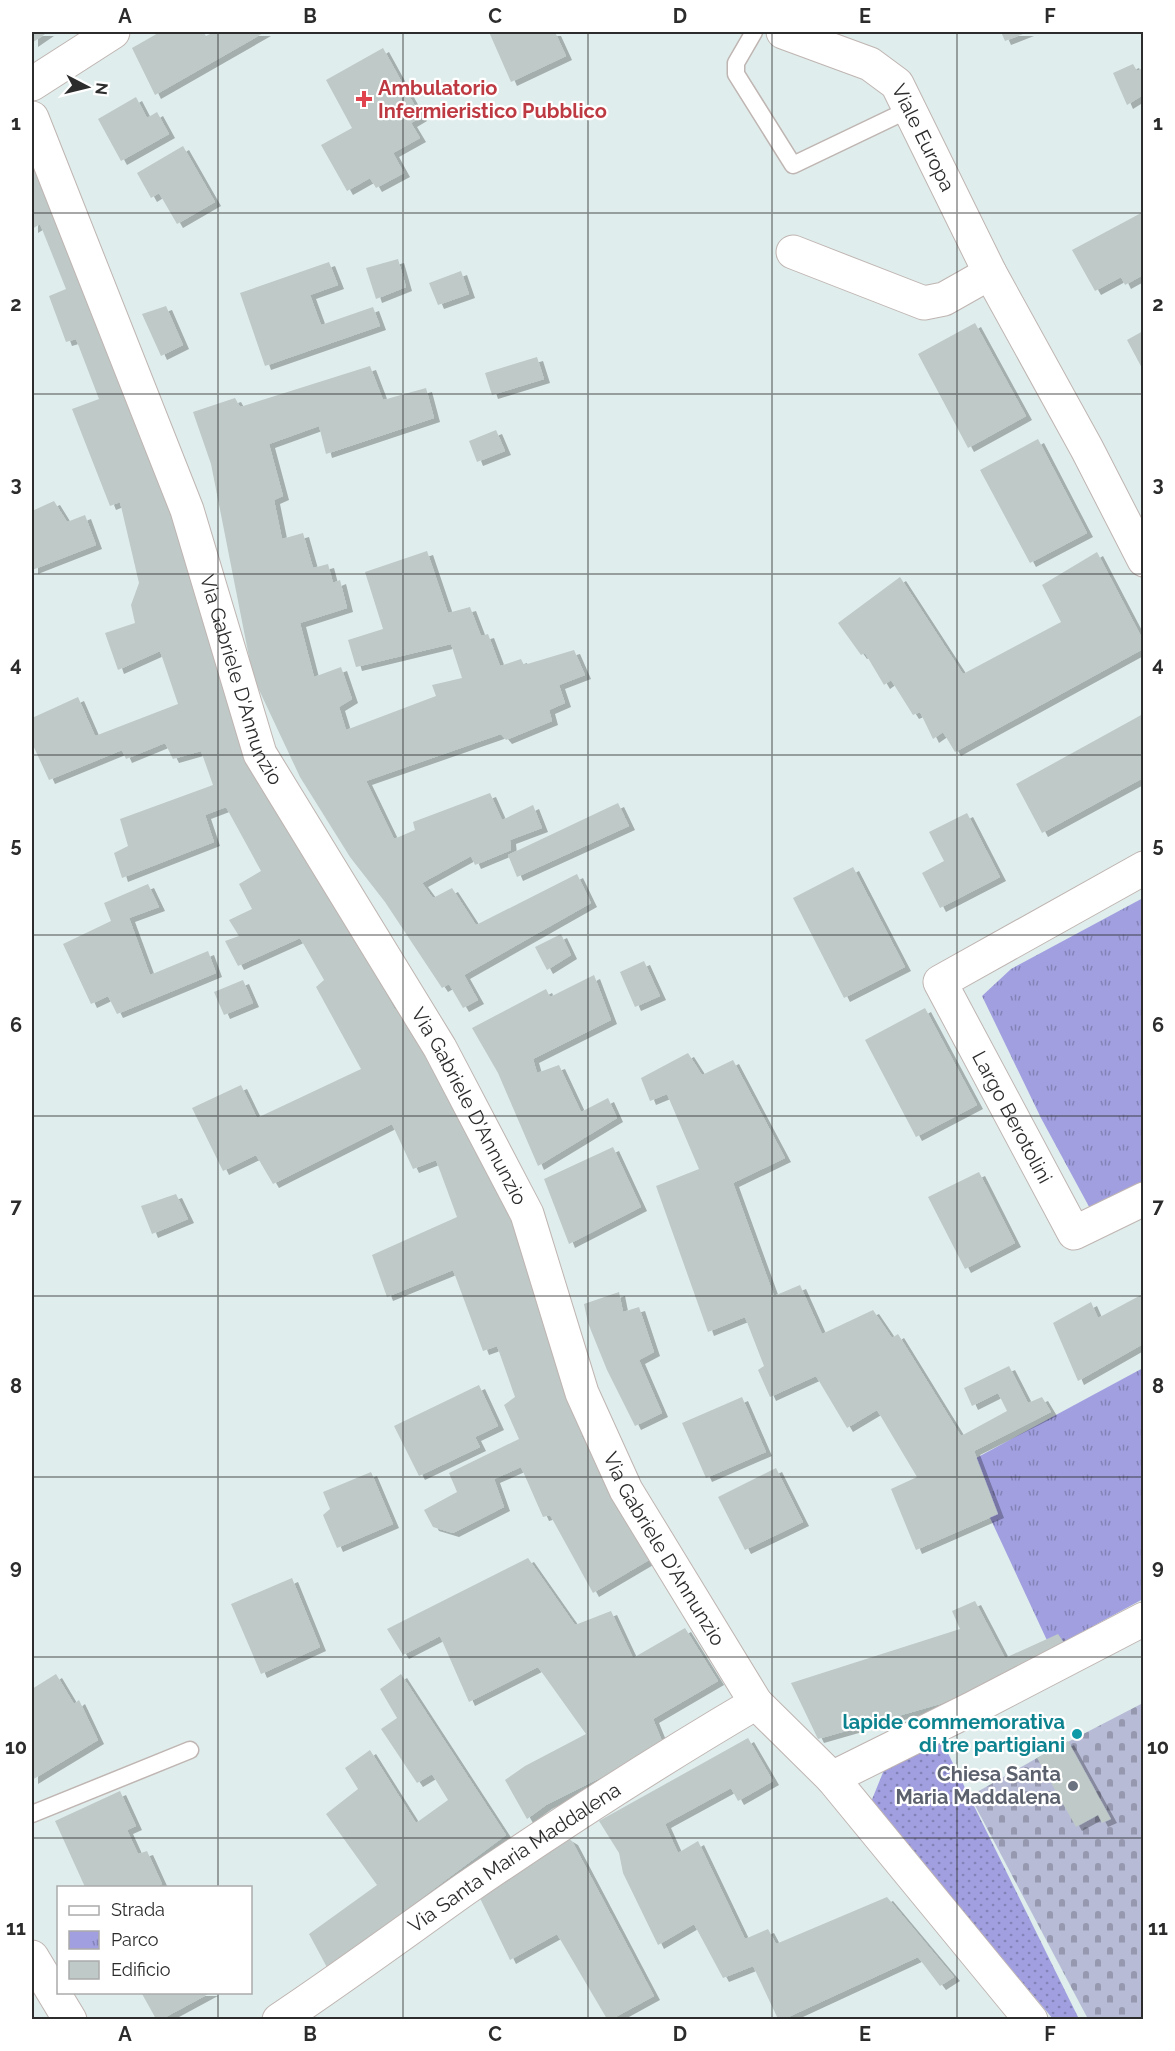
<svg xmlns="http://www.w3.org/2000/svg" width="1175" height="2051" font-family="Raleway,sans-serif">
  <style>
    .grass { fill: url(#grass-dots) }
    .cemetery { fill: url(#cemetery-stones) }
    .park { fill: url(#park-tufts) }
    .building { fill: #bec9c8; filter: url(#shadow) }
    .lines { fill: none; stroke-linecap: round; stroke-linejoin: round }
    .service-casing { stroke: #bfb5b2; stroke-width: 19 }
    .minor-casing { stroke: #bfb5b2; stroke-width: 35 }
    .secondary-casing { stroke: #bfb5b2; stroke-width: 35 }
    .service { stroke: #fff; stroke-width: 16 }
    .minor { stroke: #fff; stroke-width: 33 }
    .secondary { stroke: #fff; stroke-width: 33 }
    .grid { fill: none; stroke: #2c2c2c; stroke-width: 1.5; stroke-opacity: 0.55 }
    .health-dot { fill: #e0444e; stroke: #fff; stroke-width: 2 }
    .culture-dot { fill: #0f9aa8; stroke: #fff; stroke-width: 2 }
    .worship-dot { fill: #6b7280; stroke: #fff; stroke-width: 2 }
    .labels { text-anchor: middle; stroke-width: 4.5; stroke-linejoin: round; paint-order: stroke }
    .health-label { font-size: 20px; font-weight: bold; fill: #be3a42; stroke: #fff; text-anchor: start }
    .street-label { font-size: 20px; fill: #2c2c2c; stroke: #fff }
    .culture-label { font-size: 20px; font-weight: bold; fill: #0d838f; stroke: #fff; text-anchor: end }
    .worship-label { font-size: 20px; font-weight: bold; fill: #5b616d; stroke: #fff; text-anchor: end }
    .neatline { fill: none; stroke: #2c2c2c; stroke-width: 2 }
    .grid-label { font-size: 20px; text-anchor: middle; font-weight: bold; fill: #2c2c2c }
  </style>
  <defs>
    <pattern id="grass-dots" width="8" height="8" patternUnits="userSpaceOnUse" patternTransform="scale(1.5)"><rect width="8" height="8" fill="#a19fe0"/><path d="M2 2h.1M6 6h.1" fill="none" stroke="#8382b6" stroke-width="1.8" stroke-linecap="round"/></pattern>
    <pattern id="cemetery-stones" width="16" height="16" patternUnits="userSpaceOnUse" patternTransform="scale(1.5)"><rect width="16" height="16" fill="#b7bbd6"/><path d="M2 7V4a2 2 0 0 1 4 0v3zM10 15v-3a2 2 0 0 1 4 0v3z" fill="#9598ae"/></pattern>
    <pattern id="park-tufts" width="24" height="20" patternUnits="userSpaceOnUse" patternTransform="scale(1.5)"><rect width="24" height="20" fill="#a19fe0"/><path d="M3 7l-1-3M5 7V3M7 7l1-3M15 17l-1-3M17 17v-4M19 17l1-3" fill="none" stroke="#8382b6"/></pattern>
    <filter id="shadow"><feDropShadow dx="6" dy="4" stdDeviation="0" flood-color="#0004"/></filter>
  </defs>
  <rect width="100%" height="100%" fill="#dfedec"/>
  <path class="grass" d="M940 1737 1079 2019H1053L871 1802 886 1765Z"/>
  <path class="cemetery" d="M1143 1703V2019H1088L970 1796 1037 1758Z"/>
  <path class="park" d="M1143 898V1188L1093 1214 1041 1118 982 996 1011 969Z
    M1143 1368V1599L1051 1649 965 1464Z"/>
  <path class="building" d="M32 32H48L32 43Z
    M160 32H203L206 36 214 32H265L155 95 132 48Z
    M489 32H555L566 56 511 82Z
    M1001 32H1028L1005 41Z
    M383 48 421 117 411 123 420 138 393 153 404 173 376 188 370 178 347 191 321 145 352 128 326 80Z
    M1133 64 1137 71 1143 68V95L1127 105 1113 73Z
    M136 97 147 118 157 112 169 134 121 161 98 119Z
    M32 139 309 854 395 1010 406 1004 519 1219 582 1437 649 1560 593 1593 550 1515 543 1517 521 1467 494 1479 504 1507 453 1533 433 1527 424 1510 457 1492 449 1473 519 1439 504 1405 515 1397 497 1346 483 1351 453 1270 387 1297 372 1255 457 1217 436 1160 413 1169 392 1124 273 1184 256 1155 223 1171 192 1108 241 1085 257 1118 361 1069 316 987 324 980 300 938 238 966 225 941 239 936 229 920 252 909 239 884 261 871 226 807 205 815 214 842 122 878 114 853 128 846 120 819 213 785 201 751 173 759 165 743 126 759 122 750 49 780 32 743V718L78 697 95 736 178 704 160 651 118 670 105 633 135 623 131 605 139 583 120 502 110 506 72 409 99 399 76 339 66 342 49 296 66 289 40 224 32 229Z
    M183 146 215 202 177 224 159 193 151 198 137 173Z
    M1143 212V275L1125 285 1121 277 1095 291 1072 250Z
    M398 259 406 287 376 299 366 268Z
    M329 262 338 285 310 295 321 325 373 307 380 326 265 366 240 293Z
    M461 271 469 294 438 305 429 283Z
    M166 306 183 345 161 356 142 314Z
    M975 323 1026 416 968 448 918 354Z
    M1143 331V370L1127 340Z
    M537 357 544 379 492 395 485 373Z
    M370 366 383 400 426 388 434 418 326 454 319 426 269 444 283 496 274 500 282 539 303 533 313 568 328 564 333 583 340 580 347 608 300 623 314 677 341 667 352 699 339 707 346 730 436 696 432 685 462 678 451 644 356 667 348 640 383 629 365 572 427 551 448 613 470 607 481 636 488 634 500 666 521 659 524 665 574 650 585 675 559 685 565 703 549 710 552 721 506 740 501 734 366 781 394 839 415 830 413 822 490 793 502 820 533 805 542 828 510 840 511 850 475 865 471 856 422 883 433 898 452 888 476 925 577 874 591 903 464 975 478 1000 463 1008 449 984 442 988 385 902 350 857 300 777 253 677 211 464 193 412 235 398 240 407Z
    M496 430 505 451 477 462 469 441Z
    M1038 439 1087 533 1030 563 980 470Z
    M54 501 67 522 85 515 96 545 32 570V511Z
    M1097 552 1143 640V649L955 752 943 732 933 739 920 712 913 715 891 680 884 685 865 653 861 655 838 623 900 577 963 674 1061 622 1042 585Z
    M1143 714V778L1042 833 1016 784Z
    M618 803 629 826 517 877 508 855Z
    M967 813 1000 877 940 908 922 873 944 861 929 832Z
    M853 867 905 967 844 998 793 898Z
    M148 884 159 907 129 918 150 975 208 951 216 973 117 1014 108 996 91 1004 63 944 111 921 104 903Z
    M561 934 571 955 547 970 535 947Z
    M644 961 660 996 635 1007 620 972Z
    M594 975 611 1020 533 1059 537 1073 559 1065 581 1112 608 1098 617 1118 538 1166 498 1073 472 1028 546 989 550 997Z
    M243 980 253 1003 224 1015 214 992Z
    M925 1008 977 1105 916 1137 865 1040Z
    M688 1053 702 1075 733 1060 785 1158 733 1183 774 1296 800 1285 822 1334 873 1310 892 1338 898 1334 961 1436 1007 1411 998 1393 972 1406 964 1388 1009 1366 1028 1403 1042 1397 1051 1412 974 1451 998 1514 916 1550 891 1489 917 1477 877 1410 847 1428 816 1376 770 1397 758 1370 764 1366 745 1317 708 1332 656 1186 699 1169 667 1094 650 1101 641 1078Z
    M613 1147 641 1207 569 1244 544 1179Z
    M979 1172 1015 1243 965 1269 928 1197Z
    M176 1194 188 1219 152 1234 141 1206Z
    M619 1292 623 1312 639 1307 654 1352 639 1360 662 1413 635 1426 607 1370 588 1323 584 1304Z
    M1143 1294V1344L1078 1381 1053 1323 1091 1302 1098 1318Z
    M479 1385 498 1426 475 1437 480 1447 419 1476 394 1426Z
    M742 1397 766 1452 706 1478 682 1423Z
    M776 1468 803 1522 745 1550 718 1497Z
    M371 1472 393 1524 337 1548 323 1515 330 1509 323 1492Z
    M528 1558 575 1625 611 1611 633 1658 685 1628 718 1681 653 1719 664 1746 546 1805 527 1819 505 1780 525 1766 586 1734 538 1667 469 1702 440 1636 403 1655 387 1629Z
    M292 1578 320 1647 261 1674 231 1604Z
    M975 1601 1005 1658 1058 1634 1065 1644 985 1686 940 1704 818 1739 791 1683 960 1629 952 1611Z
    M56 1674 74 1704 79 1700 98 1740 32 1780V1689Z
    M401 1674 506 1835 400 1914 329 1971 309 1934 377 1885 326 1814 358 1789 345 1768 370 1750 416 1823 448 1800 432 1774 417 1783 381 1729 397 1718 380 1689Z
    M748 1738 773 1781 738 1801 731 1788 665 1824 678 1853 698 1841 745 1939 768 1929 776 1944 887 1897 954 1977 940 1986 918 1957 784 2019H778L753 1966 723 1978 694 1924 658 1945 623 1873 619 1853 599 1821Z
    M1068 1741 1111 1819 1102 1823 1098 1815 1076 1827 1037 1758Z
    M120 1791 136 1826 127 1830 138 1854 147 1851 162 1884 155 1887H85L55 1821Z
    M560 1834 572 1841 654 1996 612 2019H607L557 1934 510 1960 477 1892Z
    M141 1992H212L162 2019H156Z"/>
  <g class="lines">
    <defs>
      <path id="service" d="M754 32 736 63V74L793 165 910 109
        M32 1814 190 1750"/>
      <g id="minor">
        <path d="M32 84 113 32"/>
        <path id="s1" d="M32 118 187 510 260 754 440 1048 527 1214 582 1393 626 1490 756 1703 832 1778"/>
        <path d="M793 252 924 303 944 299 990 273"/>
        <path id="s2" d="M1144 868 940 982 1074 1233 1144 1199"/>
        <path d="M32 1957 70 2020"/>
        <path id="s3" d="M279 2020C342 1978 403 1933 465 1889 560 1824 657 1761 756 1703"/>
      </g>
      <g id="secondary">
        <path id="s4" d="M783 32 870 64 897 84 990 273 1087 449 1144 560"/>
        <path d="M1031 2020 832 1778 973 1708 1144 1619"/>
      </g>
    </defs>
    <use href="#service" class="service-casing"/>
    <use href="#minor" class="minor-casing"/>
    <use href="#secondary" class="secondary-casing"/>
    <use href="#service" class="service"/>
    <use href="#minor" class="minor"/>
    <use href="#secondary" class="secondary"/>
  </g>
  <path class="grid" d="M218 32V1888M403 32V2020M588 32V2020M772 32V2020M957 32V2020M32 213H1144M32 394H1144M32 574H1144M32 755H1144M32 935H1144M32 1116H1144M32 1296H1144M32 1477H1144M32 1657H1144M32 1838H1144M218 1992V2020"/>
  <path class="health-dot" d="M361 90h6v6h6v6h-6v6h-6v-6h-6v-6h6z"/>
  <circle class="culture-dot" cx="1077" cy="1734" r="6"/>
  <circle class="worship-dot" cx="1073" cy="1786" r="6"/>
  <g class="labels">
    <g class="health-label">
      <text x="378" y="95">Ambulatorio<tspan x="378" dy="23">Infermieristico Pubblico</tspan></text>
    </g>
    <g class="street-label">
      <text dy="7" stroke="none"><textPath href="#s4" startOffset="186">Viale Europa</textPath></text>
      <text dy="7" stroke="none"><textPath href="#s1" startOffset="600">Via Gabriele D'Annunzio</textPath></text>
      <text dy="7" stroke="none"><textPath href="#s1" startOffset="1086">Via Gabriele D'Annunzio</textPath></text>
      <text dy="7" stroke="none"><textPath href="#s2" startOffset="387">Largo Berotolini</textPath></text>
      <text dy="7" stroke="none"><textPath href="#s1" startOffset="1572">Via Gabriele D'Annunzio</textPath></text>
      <text dy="7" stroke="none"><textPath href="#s3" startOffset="286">Via Santa Maria Maddalena</textPath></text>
    </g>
    <g class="culture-label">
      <text x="1065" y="1729">lapide commemorativa<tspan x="1065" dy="23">di tre partigiani</tspan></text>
    </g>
    <g class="worship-label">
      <text x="1061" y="1781">Chiesa Santa<tspan x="1061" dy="23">Maria Maddalena</tspan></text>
    </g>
  </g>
  <rect width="1175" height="2051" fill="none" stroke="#ffffff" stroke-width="66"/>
  <rect x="57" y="1886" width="195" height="108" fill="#ffffff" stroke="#ababab" stroke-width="1.5"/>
  <rect x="69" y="1906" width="30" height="9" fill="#ffffff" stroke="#ababab" stroke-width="1.5"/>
  <text x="111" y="1916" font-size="18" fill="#2c2c2c">Strada</text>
  <rect x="69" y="1931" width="30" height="18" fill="url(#park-tufts)" stroke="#ababab" stroke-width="1.5"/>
  <text x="111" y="1946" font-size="18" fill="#2c2c2c">Parco</text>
  <rect x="69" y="1961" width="30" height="18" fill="#bec9c8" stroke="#ababab" stroke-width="1.5"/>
  <text x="111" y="1976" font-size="18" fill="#2c2c2c">Edificio</text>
  <g transform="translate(87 87) rotate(97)" stroke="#ffffff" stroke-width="4.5" paint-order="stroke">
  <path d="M0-4.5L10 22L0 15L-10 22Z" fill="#2c2c2c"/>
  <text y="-9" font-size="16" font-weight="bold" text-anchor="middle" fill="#2c2c2c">N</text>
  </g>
  <rect x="33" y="33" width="1109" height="1985" class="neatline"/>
  <g class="grid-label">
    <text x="125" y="23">A</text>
    <text x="310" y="23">B</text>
    <text x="495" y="23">C</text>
    <text x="680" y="23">D</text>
    <text x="865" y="23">E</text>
    <text x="1050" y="23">F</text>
    <text x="16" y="130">1</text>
    <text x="1158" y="130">1</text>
    <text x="16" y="311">2</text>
    <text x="1158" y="311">2</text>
    <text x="16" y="491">3</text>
    <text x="1158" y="491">3</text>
    <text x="16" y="671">4</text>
    <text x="1158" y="671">4</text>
    <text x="16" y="852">5</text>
    <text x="1158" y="852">5</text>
    <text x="16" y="1032">6</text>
    <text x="1158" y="1032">6</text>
    <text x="16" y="1213">7</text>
    <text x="1158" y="1213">7</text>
    <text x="16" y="1393">8</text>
    <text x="1158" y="1393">8</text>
    <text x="16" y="1574">9</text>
    <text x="1158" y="1574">9</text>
    <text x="16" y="1754">10</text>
    <text x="1158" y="1754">10</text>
    <text x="16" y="1935">11</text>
    <text x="1158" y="1935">11</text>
    <text x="125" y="2041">A</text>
    <text x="310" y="2041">B</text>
    <text x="495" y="2041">C</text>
    <text x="680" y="2041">D</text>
    <text x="865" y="2041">E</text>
    <text x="1050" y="2041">F</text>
  </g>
</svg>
